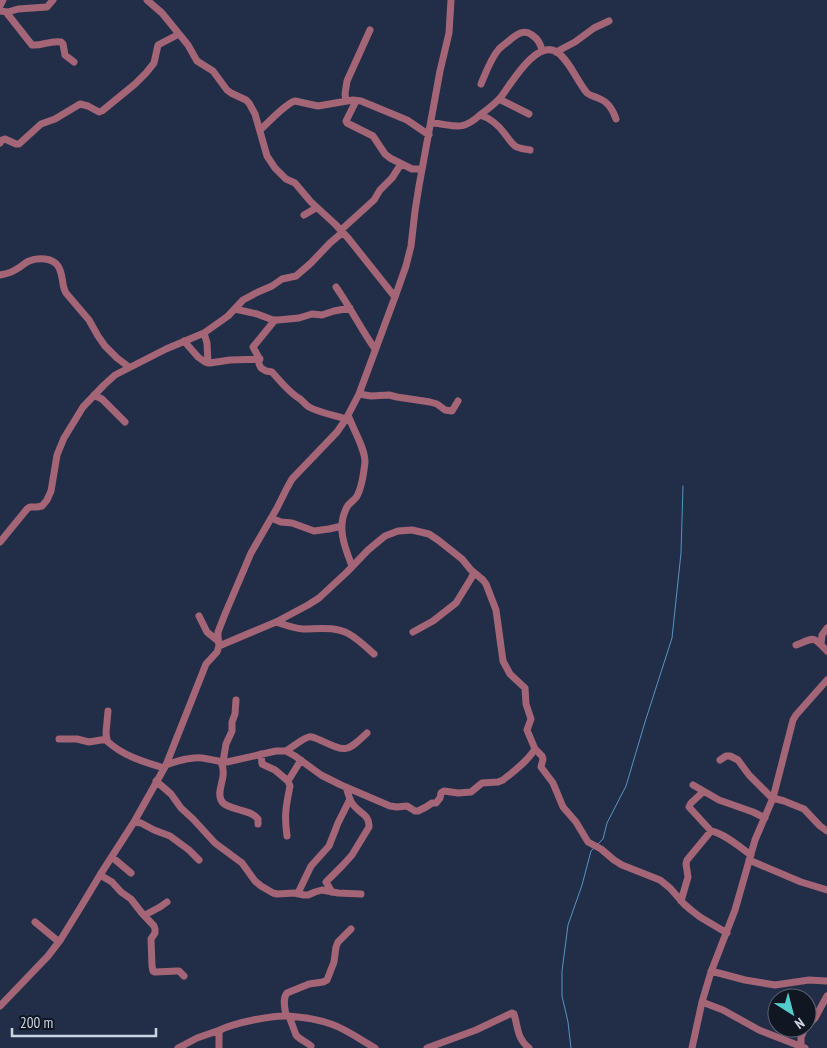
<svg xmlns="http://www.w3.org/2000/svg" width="827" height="1048" font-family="'PT Sans Narrow',sans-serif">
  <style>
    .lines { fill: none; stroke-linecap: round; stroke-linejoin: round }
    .stream { stroke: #5495c5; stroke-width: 1 }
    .minor { stroke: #a46577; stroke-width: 7 }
  </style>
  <rect width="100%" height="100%" fill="#222e47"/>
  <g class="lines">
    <path class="stream" d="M597 845 603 839 607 823 626 786 645 722 672 638 681 553 683 486
      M571 1048 568 1022 562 996V971L568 925 582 885 591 851 594 848"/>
    <path class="minor" d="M147 0 162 13 188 45 197 61 213 71 227 90 231 93 246 100 249 103 255 114 267 156 275 168 286 179 295 183 311 202 335 224 348 238 395 297
      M0 6 3 0
      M0 11 8 12 18 9 47 7 53 0
      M6 12 32 45C42 46 51 40 61 42L63 44 65 55 74 62
      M556 52 575 42 594 28 609 21
      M481 84C486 72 491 58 499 49 503 45 508 42 511 39 518 34 524 29 532 35 538 39 541 44 542 51
      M499 99 529 114
      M346 101 345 94 347 81 370 30
      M356 101 346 121 347 123 373 136 385 154 390 158 412 169H422
      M480 115C488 109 495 104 501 97 511 84 536 39 557 52 569 60 577 81 587 93 591 96 593 96 598 98 607 101 613 110 616 119
      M431 123C454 124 460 133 480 115 490 118 499 126 505 134 508 138 511 143 515 146 520 149 525 149 530 150
      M260 130C268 123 286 103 295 101L318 106 353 100 361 101 407 120 429 135
      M0 143 2 140 5 139 16 144H19L41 124 55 119 80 104 88 106 99 112 102 111 135 84 146 73 154 63 158 45 179 34
      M304 215 316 208
      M341 230 374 200 380 190 392 178 401 164
      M0 275C5 274 11 273 15 270 20 268 24 263 29 261 38 257 53 258 58 266 64 275 61 285 66 293L89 320 98 336 105 346 117 358 129 367
      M336 287C350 307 361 329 375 349
      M235 309 257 314 273 320H278L299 318 312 314 322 315 334 311 350 308
      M275 320 253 347 259 358V364L261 368 266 371 272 372C281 382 286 389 297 397 302 399 304 404 309 407 320 413 334 415 346 419
      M204 333 207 343 208 363
      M184 341 198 357 205 362 210 363 230 360 260 359
      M359 394 371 396 389 395 397 397 430 402 437 404 445 410 452 411 458 401
      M94 395 102 399 125 422
      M348 415C353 429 365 448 365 462 364 471 361 489 357 496 355 500 349 503 347 507 336 527 345 548 352 566
      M271 518 281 522 292 523 314 531 329 529 342 526
      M0 542 27 509 30 507H37L42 506 47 500 51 491 57 455 64 438 83 407 104 385 115 375 166 349 204 333 228 316 243 300 258 292 272 286 282 279 296 276 311 263 330 243 343 232
      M199 616 207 632 218 641
      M276 622C285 625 293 628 303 629 318 629 335 626 349 634 358 639 366 647 374 654
      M413 632 433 621 456 603 472 577 473 572
      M821 644 822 635 827 628
      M796 645C815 638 812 635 827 651
      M219 646 276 622 308 605 319 598 347 572 368 550 385 536 398 531 412 530 429 534 438 540 462 559 471 570 483 580 486 584 496 610 503 661 510 674 525 688 526 704 531 719 527 730 535 749 542 756 543 759 541 767 553 783 563 807 576 822 588 842 601 849 614 860 622 865 660 880 670 888 684 904 691 910 700 917 727 933
      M108 711 106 733 107 741C123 756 144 762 164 768
      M59 739H77L89 742 107 739
      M286 751C291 748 305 737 309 737 312 736 317 739 320 740 346 752 346 753 367 733
      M261 754 262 764 275 770 288 781
      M720 760 726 756H730L738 760 749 775 773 799
      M221 762C228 777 216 789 221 800 226 811 250 808 258 819V824
      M223 762 226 744 232 731V722L235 714 236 700
      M166 765C177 761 191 757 202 758 211 759 218 762 227 762L276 751H286L295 756 321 775 341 785 390 806 397 807 407 806 415 811H418L426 807 432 803H436L440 798 441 793 444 791 458 793 471 792 482 783 498 782 503 780C514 771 527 762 535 749
      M156 781 171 794 181 808 193 819 215 843 242 863 255 881 261 886 273 893 277 894 294 893 304 895H308L315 892 322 890 338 893 361 894
      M693 785 719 800 753 812 765 818
      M703 792 691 803 689 807 711 831
      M773 798 784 801 804 809 820 826 827 831
      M134 822 141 823 154 830 170 836 189 850 199 860
      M287 836C284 815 286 806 290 786L288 781 301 760
      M112 857 131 873
      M749 860 801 882 827 890
      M100 875 112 882 121 892 131 899 141 912 154 926 155 929V933L151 939 152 966 153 971 155 972 177 971H179L184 976
      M332 892 326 882 343 865 352 855 369 827C370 814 358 813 352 803 349 799 348 792 346 787
      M298 893 311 866 329 846 338 823 350 799
      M681 901 688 877 686 864 687 860 711 831C722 832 741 848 751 855
      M145 915 160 907 167 902
      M35 922 59 942
      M711 971 745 980 775 985 809 980 827 981
      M702 1002 723 1010 759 1030 805 1048
      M0 1006 48 956 61 939 82 905 100 875 134 822 166 765 206 664 217 652 219 646 218 637V632L225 614 251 553 277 508 287 488 292 479 337 432 346 419 359 394 395 297 406 266 411 246 415 211 419 186 440 71 449 33 451 0
      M286 1016C285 1008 282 999 287 993L309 984 323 982 327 980 334 962 336 947 338 942 351 929
      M289 1016 296 1035C300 1040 307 1042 311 1046
      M807 1026 815 1018 827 996
      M801 1047V1037L805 1028
      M178 1048 197 1038 220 1030
      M219 1048V1034L220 1030C234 1023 272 1015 288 1016 302 1017 317 1019 331 1024 346 1029 361 1040 375 1048
      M427 1048 476 1030 512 1013 514 1014C518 1027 517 1039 529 1048
      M692 1048 702 1002 711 972 735 910 755 840 773 798 793 720 796 715 827 680"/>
  </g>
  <g transform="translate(792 1013) rotate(144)"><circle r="24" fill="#111722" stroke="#5c6370"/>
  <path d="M0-4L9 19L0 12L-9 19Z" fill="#52cdcb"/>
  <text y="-8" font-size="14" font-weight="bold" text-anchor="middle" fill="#ccd5e5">N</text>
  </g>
  <path d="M12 1028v8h144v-8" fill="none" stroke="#ccd5e5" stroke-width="2.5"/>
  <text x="20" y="1028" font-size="15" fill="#ccd5e5" stroke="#111722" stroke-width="4" paint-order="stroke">200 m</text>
</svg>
